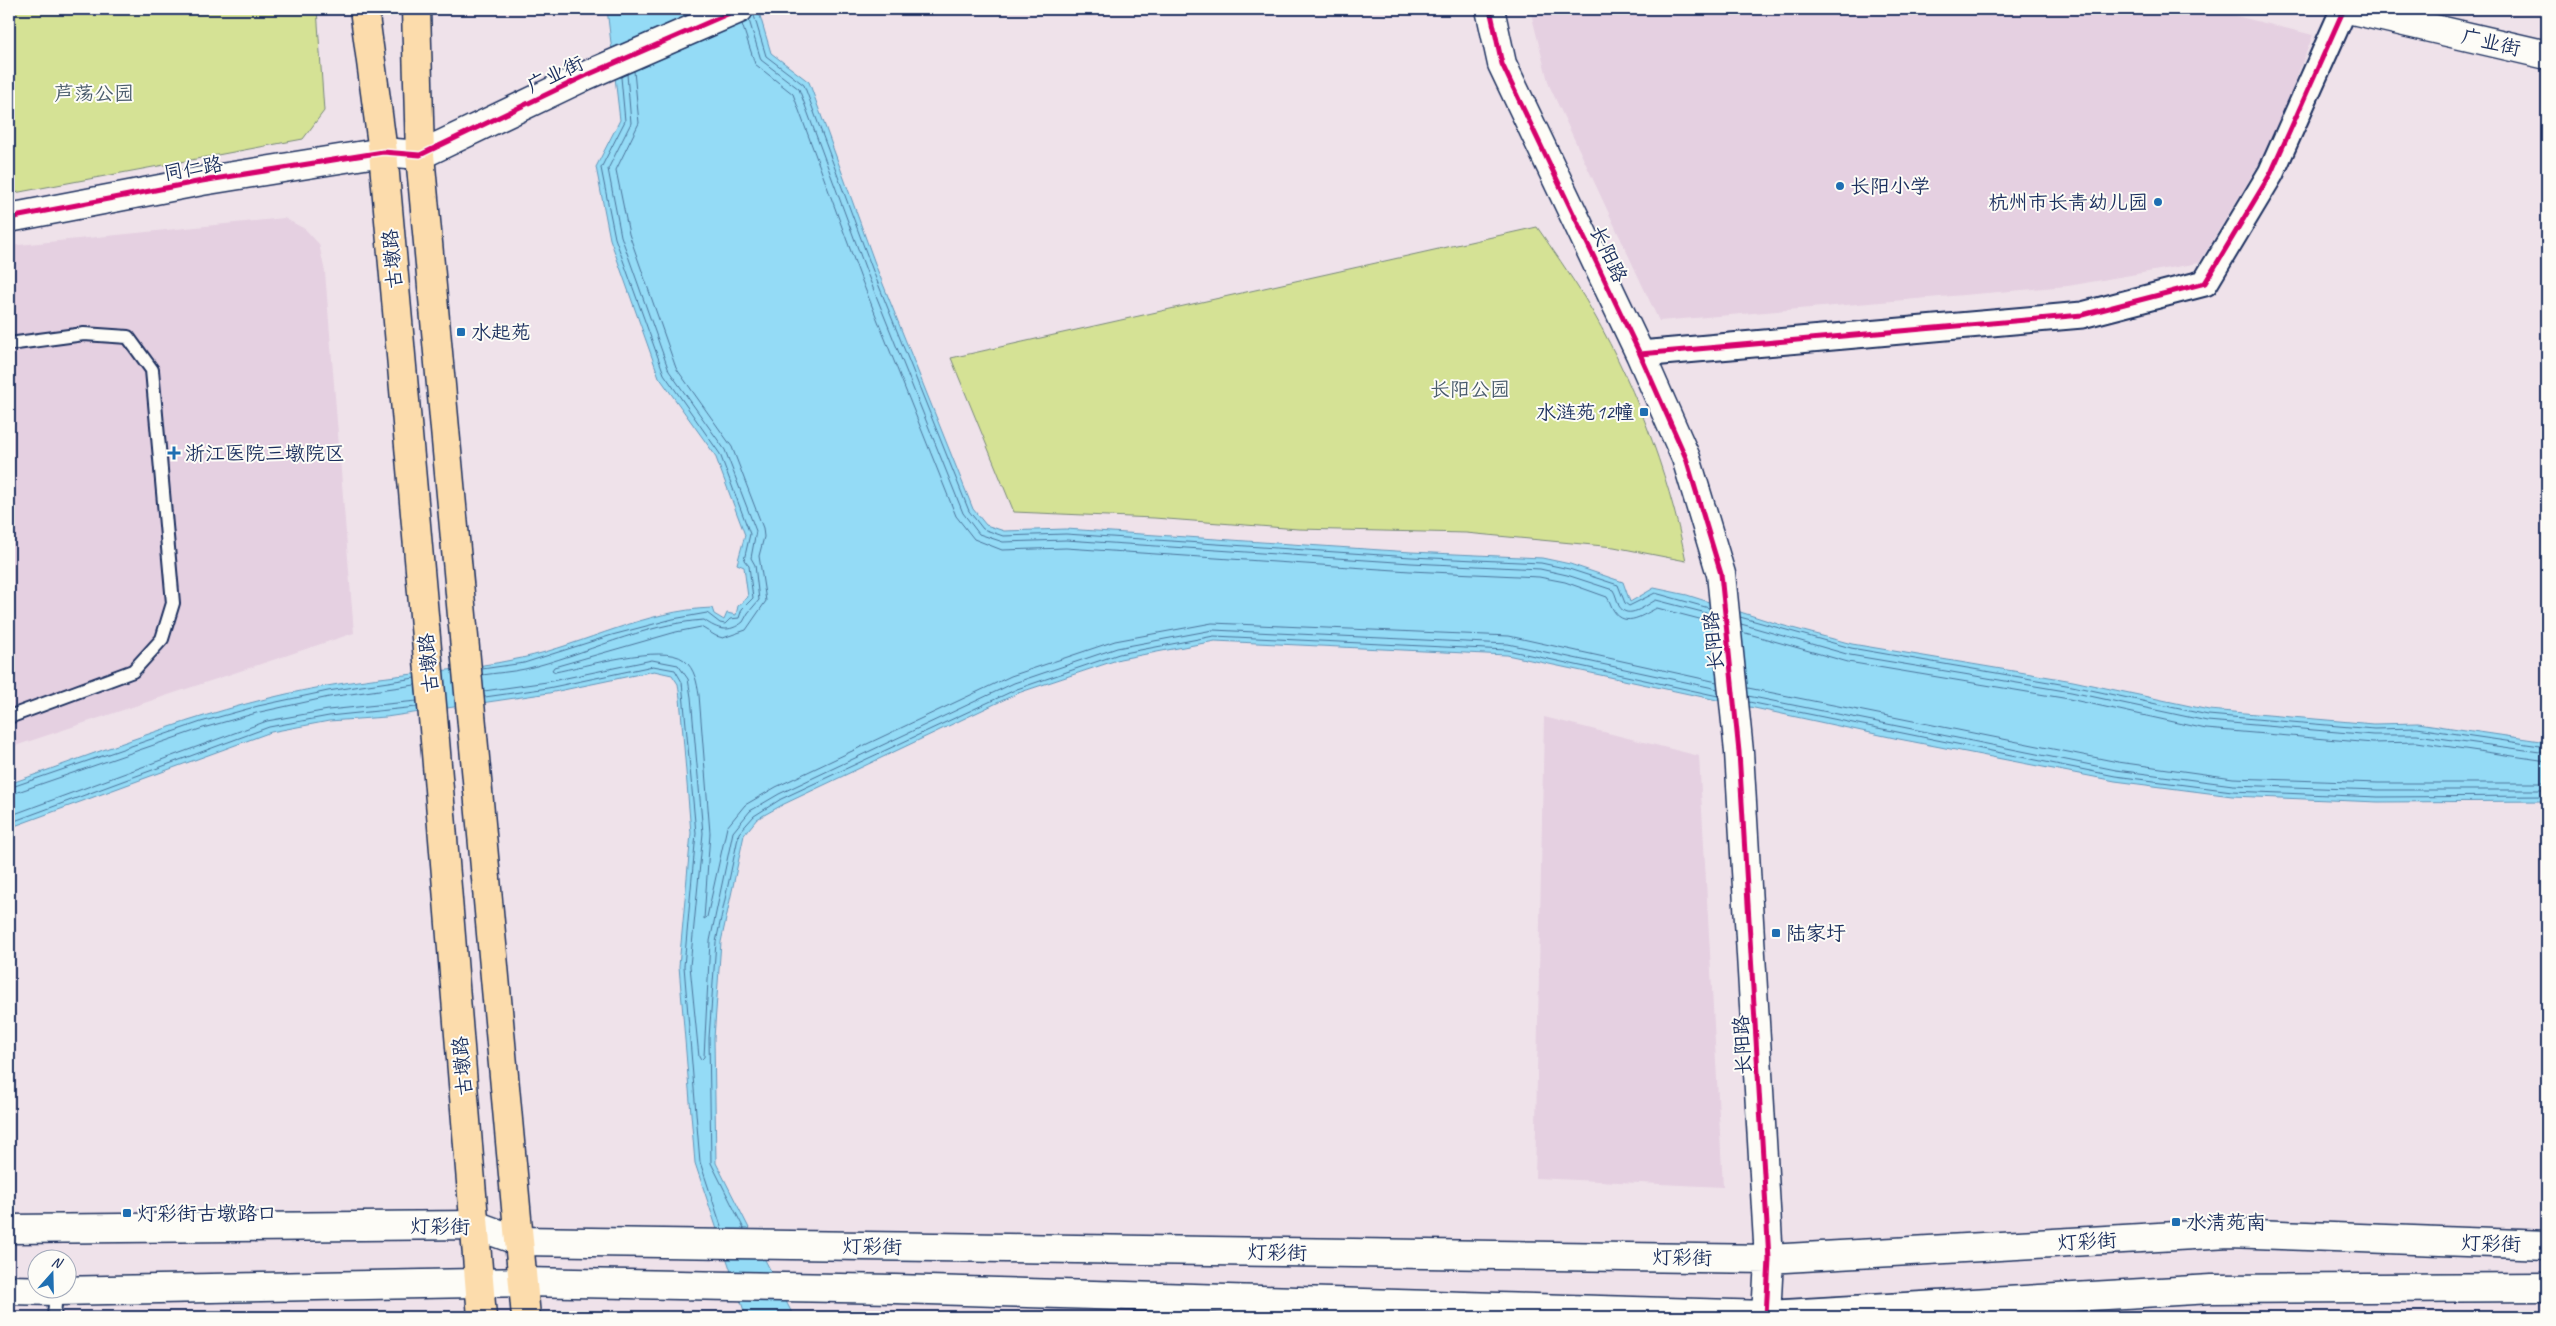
<svg xmlns="http://www.w3.org/2000/svg" width="2556" height="1326" font-family="Caveat,'LXGW WenKai TC',sans-serif">
  <style>
    .built { fill: #e5d0e1 }
    .green { fill: #d5e295; stroke: #78887a }
    .water { fill: #94dbf6; stroke: #6496b9 }
    .lines { fill: none; stroke-linecap: round; stroke-linejoin: round }
    .shore { stroke: #4b749b; stroke-width: 1 }
    .lane-casing { stroke: #1b2f5e; stroke-width: 16 }
    .street-casing { stroke: #1b2f5e; stroke-width: 29 }
    .secondary-casing { stroke: #1b2f5e; stroke-width: 31 }
    .primary-casing { stroke: #1b2f5e; stroke-width: 31 }
    .lane { stroke: #fdfcf7; stroke-width: 12 }
    .street { stroke: #fdfcf7; stroke-width: 25 }
    .secondary { stroke: #fdfcf7; stroke-width: 28 }
    .primary { stroke: #fcdcac; stroke-width: 28 }
    .cycleway-casing { stroke: #fdfcf7; stroke-width: 8 }
    .cycleway { stroke: #d6006c; stroke-width: 5 }
    .poi-dot { fill: #1f6fb2; stroke: #fdfcf7; stroke-width: 2 }
    .labels { text-anchor: middle; stroke-width: 4; stroke-linejoin: round; paint-order: stroke }
    .street-label { font-size: 20px; fill: #1b2f5e; stroke: #fdfcf7 }
    .park-label { font-size: 20px; fill: #4a5c6c; stroke: #fdfcf7 }
    .poi-label { font-size: 20px; fill: #1b2f5e; stroke: #fdfcf7; text-anchor: start }
  </style>
  <rect width="100%" height="100%" fill="#efe2ea"/>
  <filter id="ink" filterUnits="userSpaceOnUse"><feTurbulence type="fractalNoise" baseFrequency=".02" numOctaves="2"/><feDisplacementMap in="SourceGraphic" scale="10" xChannelSelector="R" yChannelSelector="G"/><feConvolveMatrix kernelMatrix="1 2 1 2 8 2 1 2 1" color-interpolation-filters="sRGB"/></filter>
  <g filter="url(#ink)">
    <path class="built" d="M1530 9H2208L2313 35 2272 142 2199 263 2068 286 1659 321 1549 85Z
      M284 218 305 229 319 244 325 272 354 633 9 748V246Z
      M1544 717 1699 756 1723 1187 1535 1178Z"/>
    <path class="green" d="M9 9H317L324 111 303 139 9 194Z
      M1537 227C1553 250 1569 273 1584 297 1632 377 1668 470 1686 561L1614 547 1466 533 1298 529 1154 518 1014 512 951 358Z"/>
    <path class="water" d="M607 9H758L771 53 809 82 877 269 973 509 986 525 1004 531 1066 529 1411 552 1542 558 1570 564 1623 582 1630 602 1654 588 1687 595 1781 625 1852 644 2073 681 2209 710 2374 724 2418 723 2547 742V801L2378 802 2232 796 2115 781 1899 739 1507 655 1215 641 1120 659 1018 693 784 804 757 819 744 835 721 942 714 1038 716 1163 794 1317H746L695 1163 679 966 691 833 680 698 678 684 672 675 654 671 549 693 386 717 329 721 271 732 9 828V784C113 747 217 705 327 686 391 674 458 672 522 658 585 644 646 610 712 608L714 614 724 620 727 613 736 615 738 606 748 597 744 567 737 564 745 535 715 455 659 377 610 239 596 167 620 120Z"/>
    <g class="lines">
      <path class="shore" d="M753 12 766 56 804 85 873 271 969 511 983 529 1003 536 1066 534 1411 557 1541 563 1569 569 1618 585 1625 603 1629 606 1655 593 1709 608
        M749 20 761 60 799 89 867 273 963 513 979 534 1003 542 1066 540 1411 563 1540 569 1567 575 1613 590C1616 595 1617 601 1619 606 1628 621 1646 605 1656 600L1710 614
        M742 24 755 64 793 94 860 276 956 516 974 539 1002 550 1066 548 1410 571 1539 577 1565 582 1607 597C1610 601 1611 607 1614 611 1626 629 1644 614 1657 608L1711 622
        M634 71 639 123 616 170 629 234 676 368 732 447 763 528 764 537 759 556 766 601 746 630 723 638 716 636 701 627 676 632 554 667 552 670 555 672C582 667 663 643 684 660 695 669 697 683 699 695L710 833 704 919 707 917 727 827 745 805 776 787 1011 676 1115 641 1212 623 1509 636 1717 682
        M1740 617 1851 648 2072 686 2208 715 2374 729 2417 728 2547 747
        M1741 624 1850 655 2071 692 2207 721 2373 735H2417L2547 753
        M1742 632 1848 662 2069 699 2206 729 2373 743 2417 742 2547 761
        M482 669 524 663 612 635 673 619 707 613 720 623 725 624 730 619 739 618 742 609 753 598 749 566 744 560 750 534 720 454 664 374 615 238 601 168 625 121 621 77
        M482 675C496 673 511 672 525 669 584 655 642 624 704 620 718 630 729 633 743 622L748 613 759 600 755 565 751 558 756 531 725 450 669 371 621 236 608 169 631 123 627 74
        M1748 688 2118 762 2233 778 2378 783H2547
        M484 691 547 682 652 660 678 665 688 679 691 697 703 833 690 966 699 1057 701 1060 704 1057 710 941 733 832 750 811 779 794 1014 683 1117 648 1213 630 1508 644 1718 689
        M1748 696 2116 770 2233 785 2378 790H2547
        M485 697 548 688 653 666 675 670 682 682 696 833 684 966 700 1162 722 1229
        M1749 702 2115 776 2232 791 2378 797 2547 796
        M9 788 201 722 258 706 328 691 415 678
        M9 795 203 728 260 712 329 697 415 685
        M9 816 267 721 328 710 417 701
        M9 823 269 727 329 716 417 707
        M744 1229 711 1163 709 1038 716 942 739 833 754 816 781 799 1017 689 1119 654 1214 636 1507 650 1718 696"/>
      <defs>
        <path id="lane" d="M9 344 84 334 128 337 152 370 173 603 162 639 133 671 9 717
          M54 1317 56 1291"/>
        <path id="street" d="M1640 354 2082 315 2205 283 2271 173 2344 9"/>
        <path id="secondary" d="M1490 9 1502 64 1640 354 1686 458 1721 574 1739 752 1769 1259 1766 1317
          M2348 9 2547 55
          M9 218 202 181 383 152 420 155 585 76 739 9
          M9 1229 475 1225 519 1241 1769 1259 2229 1233 2547 1245
          M9 1290 56 1291 523 1282 895 1289 1766 1315 2211 1289 2547 1287"/>
        <path id="primary" d="M364 9 383 152 434 728 482 1317
          M416 9 420 155 526 1317"/>
      </defs>
      <use href="#lane" class="lane-casing"/>
      <use href="#street" class="street-casing"/>
      <use href="#secondary" class="secondary-casing"/>
      <use href="#primary" class="primary-casing"/>
      <use href="#lane" class="lane"/>
      <use href="#street" class="street"/>
      <use href="#secondary" class="secondary"/>
      <use href="#primary" class="primary"/>
      <defs>
        <path id="cycleway" d="M1490 9 1502 64 1640 354 1686 458 1721 574 1739 752 1769 1259 1766 1317
          M9 218 202 181 383 152 420 155 585 76 739 9
          M1640 354 2082 315 2205 283 2271 173 2344 9"/>
      </defs>
      <use href="#cycleway" class="cycleway-casing"/>
      <use href="#cycleway" class="cycleway"/>
    </g>
  </g>
  <g class="poi-dot">
    <circle cx="1840" cy="186" r="5"/>
    <circle cx="2158" cy="202" r="5"/>
    <rect x="456" y="327" width="10" height="10" rx="2.5"/>
    <rect x="1639" y="407" width="10" height="10" rx="2.5"/>
    <path d="M171.5 445.5h5v5h5v5h-5v5h-5v-5h-5v-5h5z"/>
    <rect x="1771" y="928" width="10" height="10" rx="2.5"/>
    <rect x="122" y="1208" width="10" height="10" rx="2.5"/>
    <rect x="2171" y="1217" width="10" height="10" rx="2.5"/>
  </g>
  <g class="labels">
    <g class="street-label">
      <text transform="translate(2491 42) rotate(13)" y="7">广业街</text>
      <text transform="translate(555 74) rotate(-25)" y="7">广业街</text>
      <text transform="translate(193 168) rotate(-10)" y="7">同仁路</text>
      <text transform="translate(1609 254) rotate(65)" y="7">长阳路</text>
      <text transform="translate(392 259) rotate(-95)" y="7">古墩路</text>
      <text transform="translate(1713 641) rotate(-96)" y="7">长阳路</text>
      <text transform="translate(428 663) rotate(-95)" y="7">古墩路</text>
      <text transform="translate(1742 1045) rotate(-93)" y="7">长阳路</text>
      <text transform="translate(462 1066) rotate(-95)" y="7">古墩路</text>
      <text transform="translate(440 1226) rotate(1)" y="7">灯彩街</text>
      <text transform="translate(2087 1241) rotate(-3)" y="7">灯彩街</text>
      <text transform="translate(2491 1243) rotate(2)" y="7">灯彩街</text>
      <text transform="translate(872 1246) rotate(1)" y="7">灯彩街</text>
      <text transform="translate(1277 1252) rotate(1)" y="7">灯彩街</text>
      <text transform="translate(1682 1257) rotate(1)" y="7">灯彩街</text>
    </g>
    <g class="park-label">
      <text x="94" y="100">芦荡公园</text>
      <text x="1470" y="396">长阳公园</text>
    </g>
    <g class="poi-label">
      <text x="1850" y="193">长阳小学</text>
      <text x="2148" y="209" text-anchor="end">杭州市长青幼儿园</text>
      <text x="471" y="339">水起苑</text>
      <text x="1634" y="419" text-anchor="end">水涟苑12幢</text>
      <text x="185" y="460">浙江医院三墩院区</text>
      <text x="1786" y="940">陆家圩</text>
      <text x="137" y="1220">灯彩街古墩路口</text>
      <text x="2186" y="1229">水清苑南</text>
    </g>
  </g>
  <rect width="2556" height="1326" fill="none" stroke="#fdfcf7" stroke-width="30"/>
  <rect x="15" y="15" width="2526" height="1296" fill="none" stroke="#1b2f5e" stroke-width="2" filter="url(#ink)"/>
  <g transform="translate(52 1274) rotate(20)"><circle r="24" fill="#fdfcf7" stroke="#a3aaba"/>
  <path d="M0-4L9 19L0 12L-9 19Z" fill="#1f6fb2"/>
  <text y="-8" font-size="14" font-weight="bold" text-anchor="middle" fill="#1b2f5e">N</text>
  </g>
</svg>
